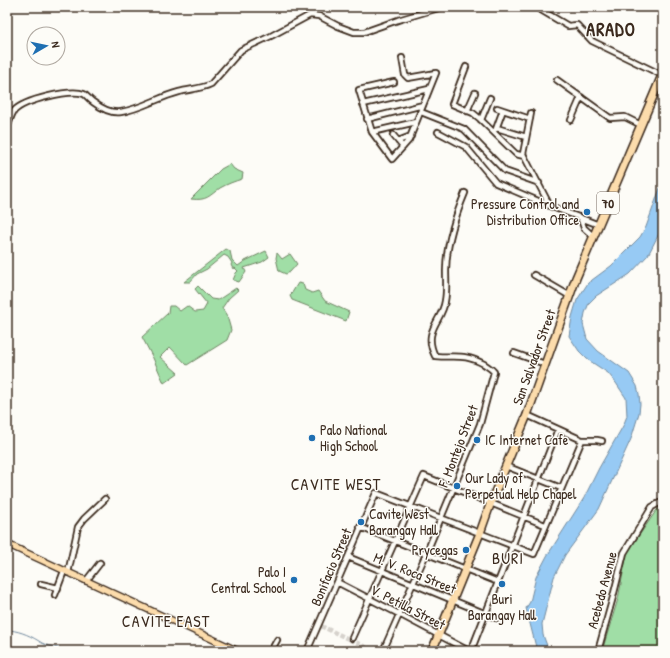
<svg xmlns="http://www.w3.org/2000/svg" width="670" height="658" font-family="'Patrick Hand',sans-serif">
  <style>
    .green { fill: #a0dea6; stroke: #6e8462 }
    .water { fill: #97caf4; stroke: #728a9e }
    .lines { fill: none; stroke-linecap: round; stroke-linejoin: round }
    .stream { stroke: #728a9e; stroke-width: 1 }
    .minor-tunnel { stroke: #d6d2cc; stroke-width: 4.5; stroke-dasharray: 4.5 2; stroke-linecap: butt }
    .minor-casing { stroke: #3b2a1e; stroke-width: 8 }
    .major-casing { stroke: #3b2a1e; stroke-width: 8 }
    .highway-casing { stroke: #3b2a1e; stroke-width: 10 }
    .minor { stroke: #fdfcf7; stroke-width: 4.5 }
    .major { stroke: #fcdcac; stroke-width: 5.5 }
    .highway { stroke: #fcdcac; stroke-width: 7 }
    .poi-dot { fill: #1f6fb2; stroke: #fdfcf7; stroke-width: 1.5 }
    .labels { text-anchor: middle; stroke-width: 3; stroke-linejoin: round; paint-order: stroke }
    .shield { fill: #fdfcf7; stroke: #75695f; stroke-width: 1 }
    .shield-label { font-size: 13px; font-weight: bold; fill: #3b2a1e }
    .poi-label { font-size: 14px; fill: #3b2a1e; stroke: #fdfcf7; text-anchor: start }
    .street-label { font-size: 14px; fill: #3b2a1e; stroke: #fdfcf7 }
    .quarter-label { font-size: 16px; letter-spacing: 1px; fill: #3b2a1e; stroke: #fdfcf7 }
    .district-label { font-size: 18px; font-weight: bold; letter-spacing: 1px; fill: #3b2a1e; stroke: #fdfcf7 }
  </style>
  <rect width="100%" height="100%" fill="#fdfcf7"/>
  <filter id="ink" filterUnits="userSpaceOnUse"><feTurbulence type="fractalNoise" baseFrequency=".025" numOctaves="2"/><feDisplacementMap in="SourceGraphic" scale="8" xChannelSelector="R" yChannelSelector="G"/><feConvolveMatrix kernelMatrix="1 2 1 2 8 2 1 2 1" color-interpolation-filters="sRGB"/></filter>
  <g filter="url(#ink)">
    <path class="green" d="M230 164 234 169 243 173 242 179C235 181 227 184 220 188 209 196 207 201 191 199L221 169Z
      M226 249 230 251 232 260 238 266 245 261 266 251 269 257 262 262 244 268 246 272 239 282 233 280 236 273 238 271 235 268 233 269 231 265 232 263 228 257 224 255 207 269 197 274 190 282H184Z
      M277 253 282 259 290 254 297 264 290 272 286 274 279 271 276 258Z
      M298 283 303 284 305 290 312 293 318 291 325 301 349 312 346 321 292 300 290 296Z
      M198 286 211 299 218 300 236 288 238 290 229 298 222 308 227 316 231 330 227 340 187 365 170 347 160 357 178 373 164 383 153 358 142 337 168 313 169 306H174L180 311 187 306 195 312 203 311 207 304 195 289Z
      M663 505V651H602L618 599 627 553 656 511Z"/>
    <path class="water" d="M663 180V226L648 255 630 274 596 296 589 303 585 313 583 324 587 339 598 351 629 373 637 386 639 394 640 404 639 413 631 439 599 509 565 555 554 577 542 624 543 635 549 651H537L526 608 530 602 536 577 547 556 584 498 599 468 623 426 627 416 626 398 616 383 608 373 587 359 579 351 569 336 572 317 577 300 588 283 611 266 640 237 646 227Z"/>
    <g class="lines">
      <path class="stream" d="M10 630C23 632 31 636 42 643 53 649 73 650 86 649"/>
      <path class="minor-tunnel" d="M321 626 374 651"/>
      <defs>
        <path id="minor" d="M536 7 568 26 577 25 592 41 662 75
          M466 67 452 104 473 113 479 118 516 154 524 156
          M557 80 610 118 625 117 641 125
          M394 82 359 90 372 132 392 159 409 140 436 73 408 78 405 75 402 58
          M363 104 429 89
          M497 108 530 119
          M467 111 475 93
          M421 112 464 129 505 171 539 183
          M531 113 523 154 550 206 599 225
          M367 119 423 105
          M481 120 490 98
          M571 120 581 97
          M7 128C9 123 11 115 14 111 24 100 70 89 84 94 87 96 90 100 93 102 101 108 111 114 121 112 141 109 159 97 179 92 190 89 201 89 211 84L241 50 271 36 310 15 319 16 338 26 354 32H364L398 20 442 7
          M497 128 526 137
          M496 129 503 110
          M372 132 416 122
          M438 132 466 147 496 183 550 206
          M393 135 403 147
          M398 141 411 136
          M580 217 584 228 594 237
          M534 275 570 296
          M514 353 545 364
          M527 415 582 440H597L602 441
          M506 466 561 488
          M360 527 498 582
          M348 557 496 618
          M68 573 78 527 84 519 105 499
          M86 581 100 563
          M337 582 399 614 469 651
          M41 584 58 588
          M55 595 64 571
          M352 638 424 476 545 525
          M271 651 277 640
          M307 651 376 493 534 554 582 440
          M383 651 426 554 480 424 494 372C491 368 488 367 484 364 463 353 456 358 435 356 422 330 442 322 445 301 447 291 446 281 446 271 446 245 455 217 465 193
          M471 651 558 429
          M598 651 613 597 624 553 652 507 663 501"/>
        <path id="major" d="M7 544 238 651"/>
        <path id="highway" d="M432 651 480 533 491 502 527 415 576 278 663 73"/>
      </defs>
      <use href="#minor" class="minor-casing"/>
      <use href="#major" class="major-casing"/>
      <use href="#highway" class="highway-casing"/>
      <use href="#minor" class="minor"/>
      <use href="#major" class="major"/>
      <use href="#highway" class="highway"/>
    </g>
  </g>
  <g class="poi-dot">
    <circle cx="587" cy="212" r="4"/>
    <circle cx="312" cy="438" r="4"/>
    <circle cx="477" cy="440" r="4"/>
    <circle cx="457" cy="486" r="4"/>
    <circle cx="361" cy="522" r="4"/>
    <circle cx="466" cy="550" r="4"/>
    <circle cx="294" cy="580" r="4"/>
    <circle cx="502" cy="584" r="4"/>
  </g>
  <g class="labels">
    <rect class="shield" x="597" y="192" width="22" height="22" rx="3"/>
    <g class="shield-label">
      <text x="608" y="208">70</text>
    </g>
    <g class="poi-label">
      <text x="579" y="209" text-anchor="end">Pressure Control and<tspan x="579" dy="16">Distribution Office</tspan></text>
      <text x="320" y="435">Palo National<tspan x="320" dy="16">High School</tspan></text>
      <text x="485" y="445">IC Internet Cafe</text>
      <text x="465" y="483">Our Lady of<tspan x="465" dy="16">Perpetual Help Chapel</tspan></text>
      <text x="369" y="519">Cavite West<tspan x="369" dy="16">Barangay Hall</tspan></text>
      <text x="458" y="555" text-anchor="end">Prycegas</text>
      <text x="286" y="577" text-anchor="end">Palo I<tspan x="286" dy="16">Central School</tspan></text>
      <text x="502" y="604" text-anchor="middle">Buri<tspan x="502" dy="16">Barangay Hall</tspan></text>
    </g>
    <g class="street-label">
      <text transform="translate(534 357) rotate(-70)" y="5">San Salvador Street</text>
      <text transform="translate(458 446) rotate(-69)" y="5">F. Montejo Street</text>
      <text transform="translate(331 567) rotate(-67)" y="5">Bonifacio Street</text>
      <text transform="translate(415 573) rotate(22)" y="5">M. V. Roca Street</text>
      <text transform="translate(602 590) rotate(-75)" y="5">Acebedo Avenue</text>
      <text transform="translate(408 607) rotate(27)" y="5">V. Petilla Street</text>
    </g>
    <g class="quarter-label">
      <text x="336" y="490">CAVITE WEST</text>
      <text x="508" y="564">BURI</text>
      <text x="166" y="627">CAVITE EAST</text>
    </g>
    <g class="district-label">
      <text x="611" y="36">ARADO</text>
    </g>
  </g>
  <rect width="670" height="658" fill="none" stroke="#fdfcf7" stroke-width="24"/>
  <rect x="12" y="12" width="646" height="634" fill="none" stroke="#3b2a1e" stroke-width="1.5" filter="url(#ink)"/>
  <g transform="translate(46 46) rotate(81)"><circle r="19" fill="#fdfcf7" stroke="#afa8a0"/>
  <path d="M0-3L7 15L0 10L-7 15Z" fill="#1f6fb2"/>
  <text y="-6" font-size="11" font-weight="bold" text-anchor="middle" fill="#3b2a1e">N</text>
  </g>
</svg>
